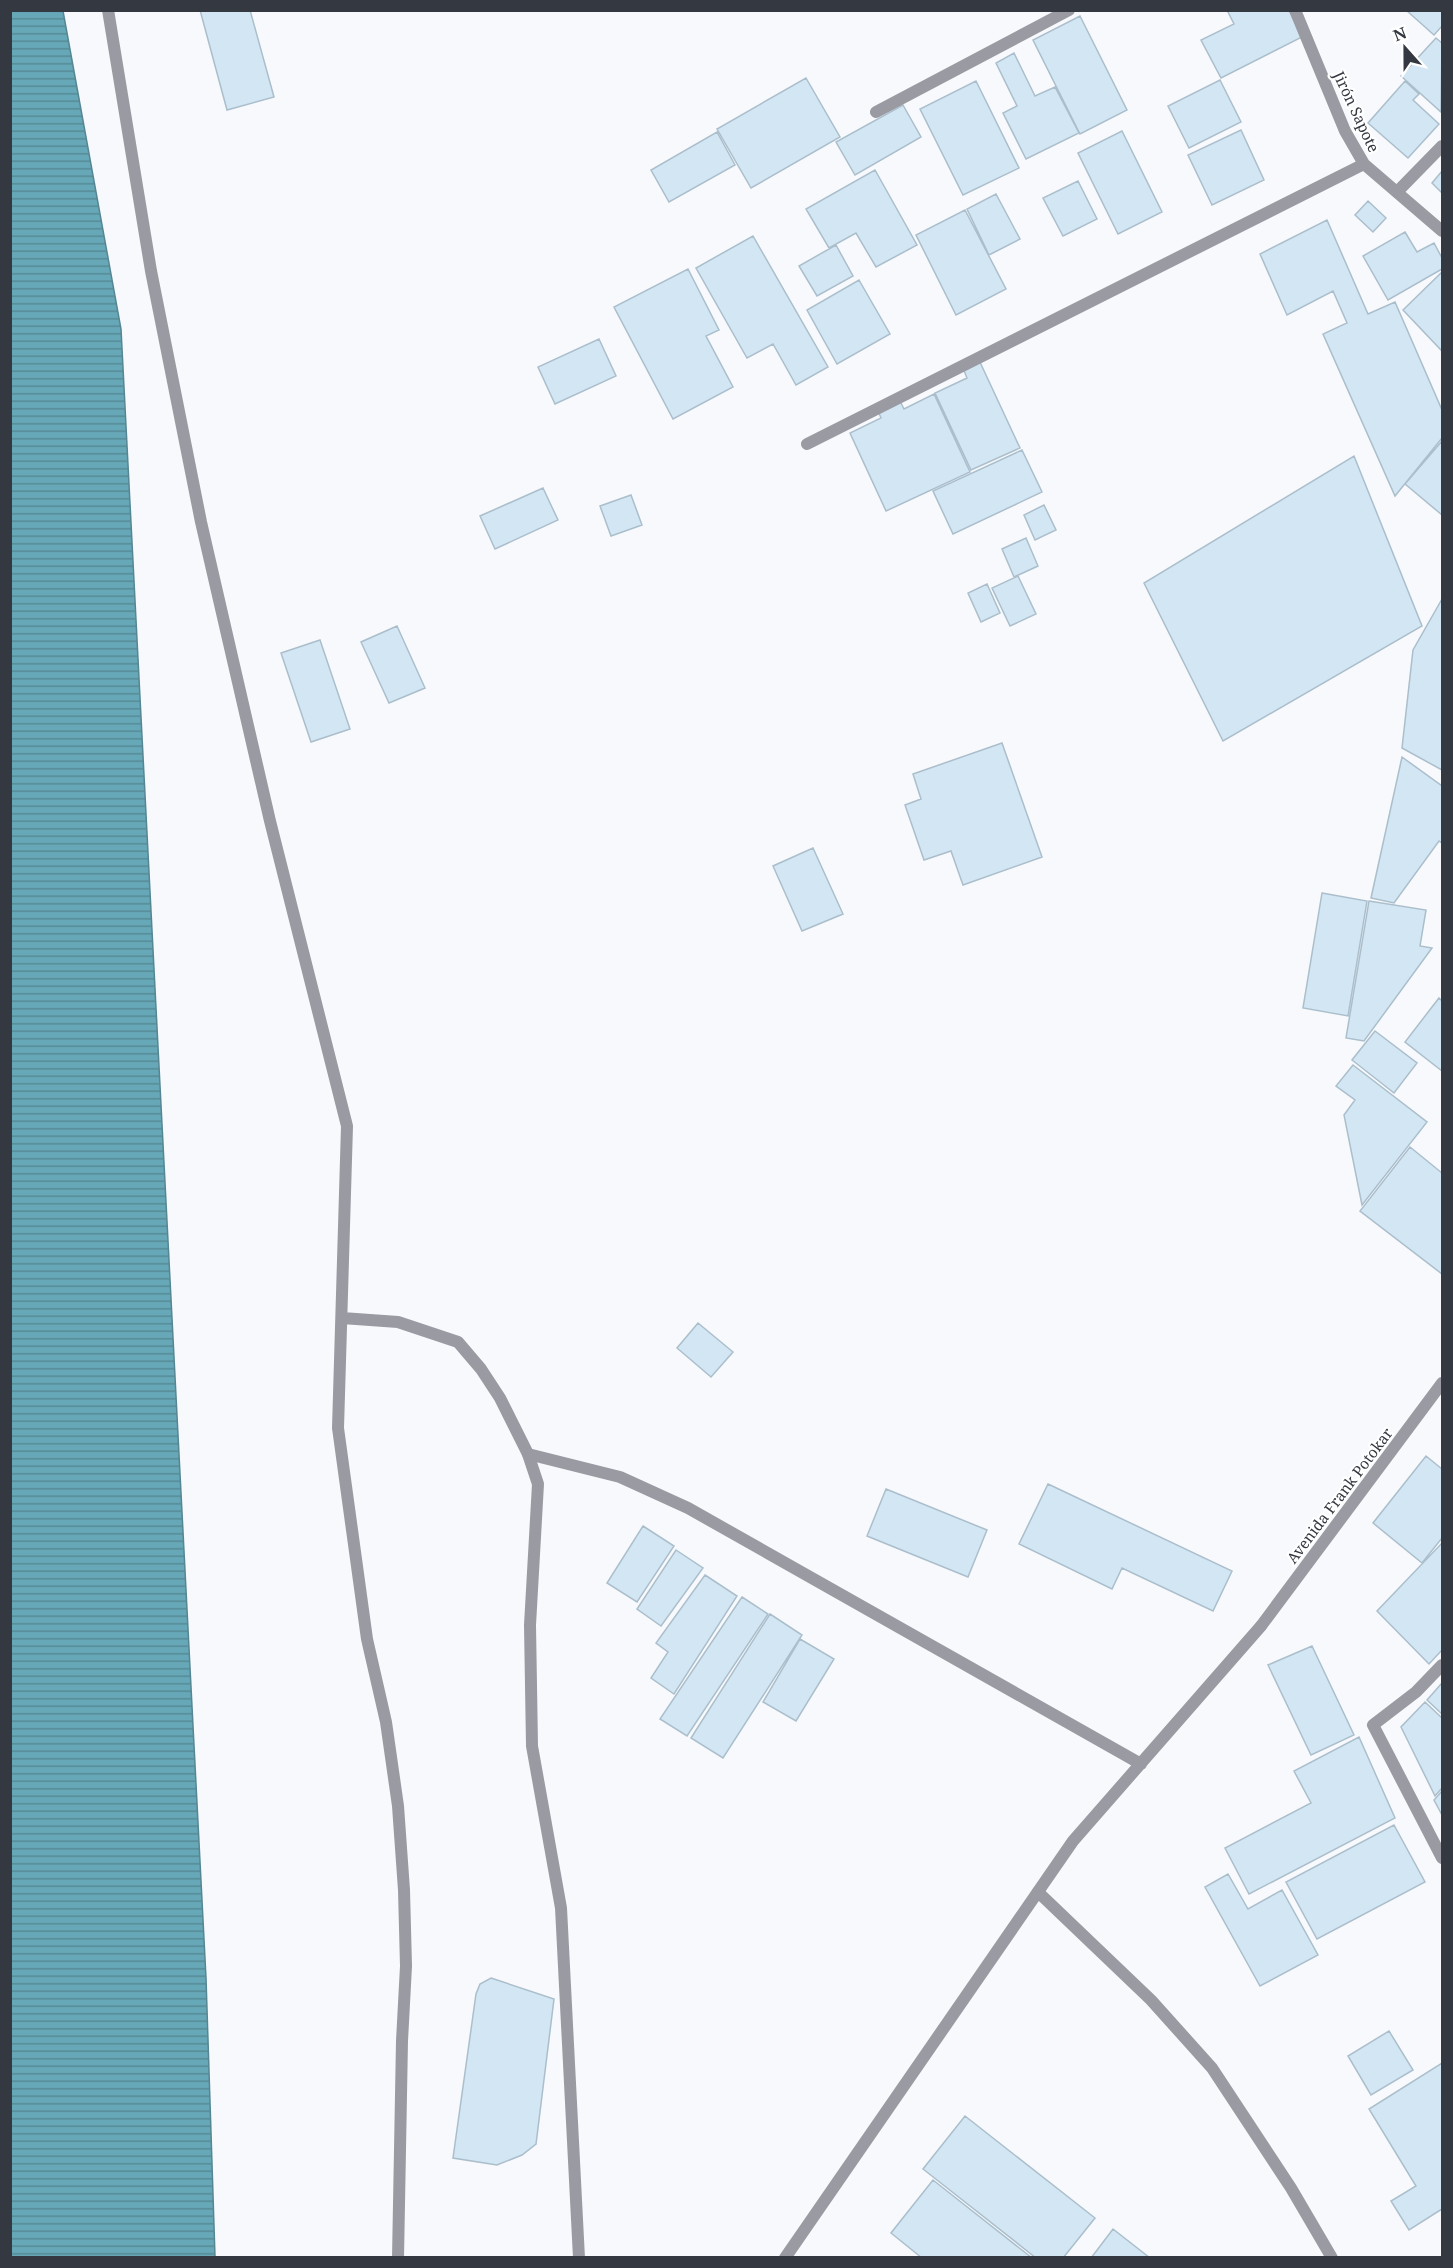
<svg xmlns="http://www.w3.org/2000/svg" width="1453" height="2268" font-family="'Noto Serif',serif">
  <style>
    .water { fill: url(#water-rules); stroke: #578693; stroke-width: 1.5 }
    .building { fill: #d3e6f4; stroke: #abbecb; stroke-width: 1.5 }
    .lines { fill: none; stroke-linecap: round; stroke-linejoin: round }
    .lane { stroke: #9a9aa3; stroke-width: 12 }
    .street { stroke: #9a9aa3; stroke-width: 12 }
    .labels { text-anchor: middle; stroke-width: 4.5; stroke-linejoin: round; paint-order: stroke }
    .street-label { font-size: 15px; fill: #343840; stroke: #fff }
  </style>
  <defs>
    <pattern id="water-rules" width="6" height="5" patternUnits="userSpaceOnUse" patternTransform="scale(1.5)"><rect width="6" height="5" fill="#66a8b7"/><path d="M0 2.5h6" fill="none" stroke="#558a96"/></pattern>
  </defs>
  <rect width="100%" height="100%" fill="#f7f9fc"/>
  <path class="water" d="M63 11 121 329 206 1978 215 2257H11L10 11Z"/>
  <path class="building" d="M200 10H250L274 97 227 110Z
    M1227 10H1289L1302 37 1221 78 1201 40 1234 24Z
    M1406 10H1442V26L1434 35Z
    M1080 16 1127 110 1080 134 1033 40Z
    M1436 38 1442 43 1441 112 1401 76Z
    M1014 53 1035 96 1055 87 1079 133 1026 159 1003 113 1017 106 996 63Z
    M806 78 840 137 751 188 717 129Z
    M1220 80 1241 122 1189 148 1168 106Z
    M976 81 1019 168 963 195 920 109Z
    M1405 81 1419 94 1413 100 1439 124 1408 158 1368 123Z
    M903 105 921 137 855 175 836 142Z
    M1241 130 1264 180 1212 205 1188 155Z
    M1122 131 1162 212 1118 234 1078 153Z
    M717 132 735 165 669 202 651 170Z
    M875 170 917 245 876 267 856 233 829 248 806 209Z
    M1442 171V193L1432 183Z
    M1078 181 1097 219 1063 236 1043 198Z
    M996 194 1020 239 989 255 967 209Z
    M1368 201 1386 218 1373 232 1355 215Z
    M965 210 1006 289 956 315 916 235Z
    M1327 220 1368 314 1395 302 1442 410V438L1395 496 1323 334 1347 323 1333 291 1287 315 1260 254Z
    M1405 232 1417 252 1434 243 1442 258V269L1388 300 1363 256Z
    M753 236 828 367 796 385 773 344 747 358 696 268Z
    M836 245 853 276 817 296 799 266Z
    M688 269 719 330 706 336 733 387 673 419 614 307Z
    M1442 272V351L1403 310Z
    M859 280 890 334 837 364 807 310Z
    M599 339 616 376 555 404 538 367Z
    M979 360 1020 448 971 470 935 393 967 378 963 368Z
    M934 394 970 472 886 511 850 433 881 418 878 411 900 401 904 409Z
    M1442 441V515L1405 484Z
    M1022 450 1042 492 953 534 933 491Z
    M1354 456 1422 626 1223 741 1144 583Z
    M543 488 558 520 495 549 480 516Z
    M631 495 642 525 611 536 600 506Z
    M1044 505 1056 530 1035 540 1024 515Z
    M1026 538 1038 566 1014 577 1002 549Z
    M1018 576 1036 614 1010 626 992 588Z
    M987 584 1000 613 981 622 968 593Z
    M1442 599V770L1402 748 1413 650Z
    M397 626 425 688 389 703 361 642Z
    M320 640 350 729 311 742 281 653Z
    M1002 743 1042 857 963 885 951 851 924 860 905 805 921 799 913 774Z
    M1402 757 1442 786V843L1439 841 1394 903 1371 898Z
    M813 848 843 914 802 931 773 866Z
    M1322 893 1367 901 1348 1016 1303 1008Z
    M1369 901 1426 910 1420 946 1432 948 1364 1041 1346 1038Z
    M1439 998 1442 1001V1071L1405 1042Z
    M1375 1031 1417 1063 1394 1093 1352 1060Z
    M1353 1065 1427 1122 1362 1205 1344 1115 1355 1100 1336 1086Z
    M1410 1147 1442 1173V1274L1360 1211Z
    M698 1323 733 1352 711 1377 677 1348Z
    M1426 1456 1442 1469V1538L1422 1563 1373 1523Z
    M1048 1484 1232 1571 1213 1611 1122 1568 1112 1589 1019 1544Z
    M886 1489 987 1530 968 1577 867 1536Z
    M643 1526 674 1546 637 1602 607 1583Z
    M1442 1543V1650L1429 1664 1377 1611Z
    M676 1550 703 1568 661 1626 637 1609Z
    M705 1575 737 1596 674 1694 651 1678 668 1652 656 1643Z
    M742 1597 768 1614 687 1736 660 1719Z
    M770 1614 802 1635 723 1758 691 1738Z
    M800 1639 834 1659 796 1721 763 1702Z
    M1312 1646 1354 1735 1311 1755 1268 1665Z
    M1442 1683V1714L1427 1700Z
    M1425 1702 1442 1718V1788L1435 1796 1401 1727Z
    M1359 1737 1395 1818 1249 1894 1225 1848 1311 1803 1294 1771Z
    M1442 1791V1815L1434 1800Z
    M1394 1825 1425 1882 1317 1939 1286 1882Z
    M1228 1874 1248 1909 1282 1890 1318 1955 1260 1986 1205 1887Z
    M491 1978 554 1999 536 2144 522 2155 497 2165 453 2158 476 1994 480 1984Z
    M1389 2031 1413 2070 1371 2095 1348 2056Z
    M1442 2063V2209L1409 2230 1391 2201 1416 2186 1369 2109Z
    M965 2116 1095 2218 1063 2258H1036L923 2169Z
    M933 2180 1032 2258H922L891 2233Z
    M1113 2229 1150 2258H1091Z"/>
  <g class="lines">
    <path class="lane" d="M528 1454 620 1477 688 1508 1141 1764
      M785 2258 1073 1841 1261 1626"/>
    <path class="street" d="M108 10 151 271 201 522 270 821 347 1126 338 1428 367 1639 386 1722 398 1806 404 1890 406 1966 402 2041 398 2258
      M1295 10 1345 131 1364 164 1442 231
      M876 112 1069 10
      M1397 192 1442 146
      M807 444 1364 164
      M342 1318 398 1322 458 1342 481 1369 500 1398 528 1454 538 1484 530 1625 532 1746 561 1908 579 2258
      M1261 1626 1442 1383
      M1442 1665 1416 1692 1373 1725 1442 1858
      M1038 1892 1151 2000 1212 2068 1291 2188 1332 2258"/>
  </g>
  <g class="labels">
    <g class="street-label">
      <text transform="translate(1356 112) rotate(65)" y="5">Jirón Sapote</text>
      <text transform="translate(1340 1496) rotate(-53)" y="5">Avenida Frank Potokar</text>
    </g>
  </g>
  <rect width="1453" height="2268" fill="none" stroke="#343840" stroke-width="24"/>
  <g transform="translate(1405 48) rotate(339)" stroke="#ffffff" stroke-width="4.5" paint-order="stroke">
  <path d="M0-4.5L10 22L0 15L-10 22Z" fill="#343840"/>
  <text y="-9" font-size="16" font-weight="bold" text-anchor="middle" fill="#343840">N</text>
  </g>
</svg>
